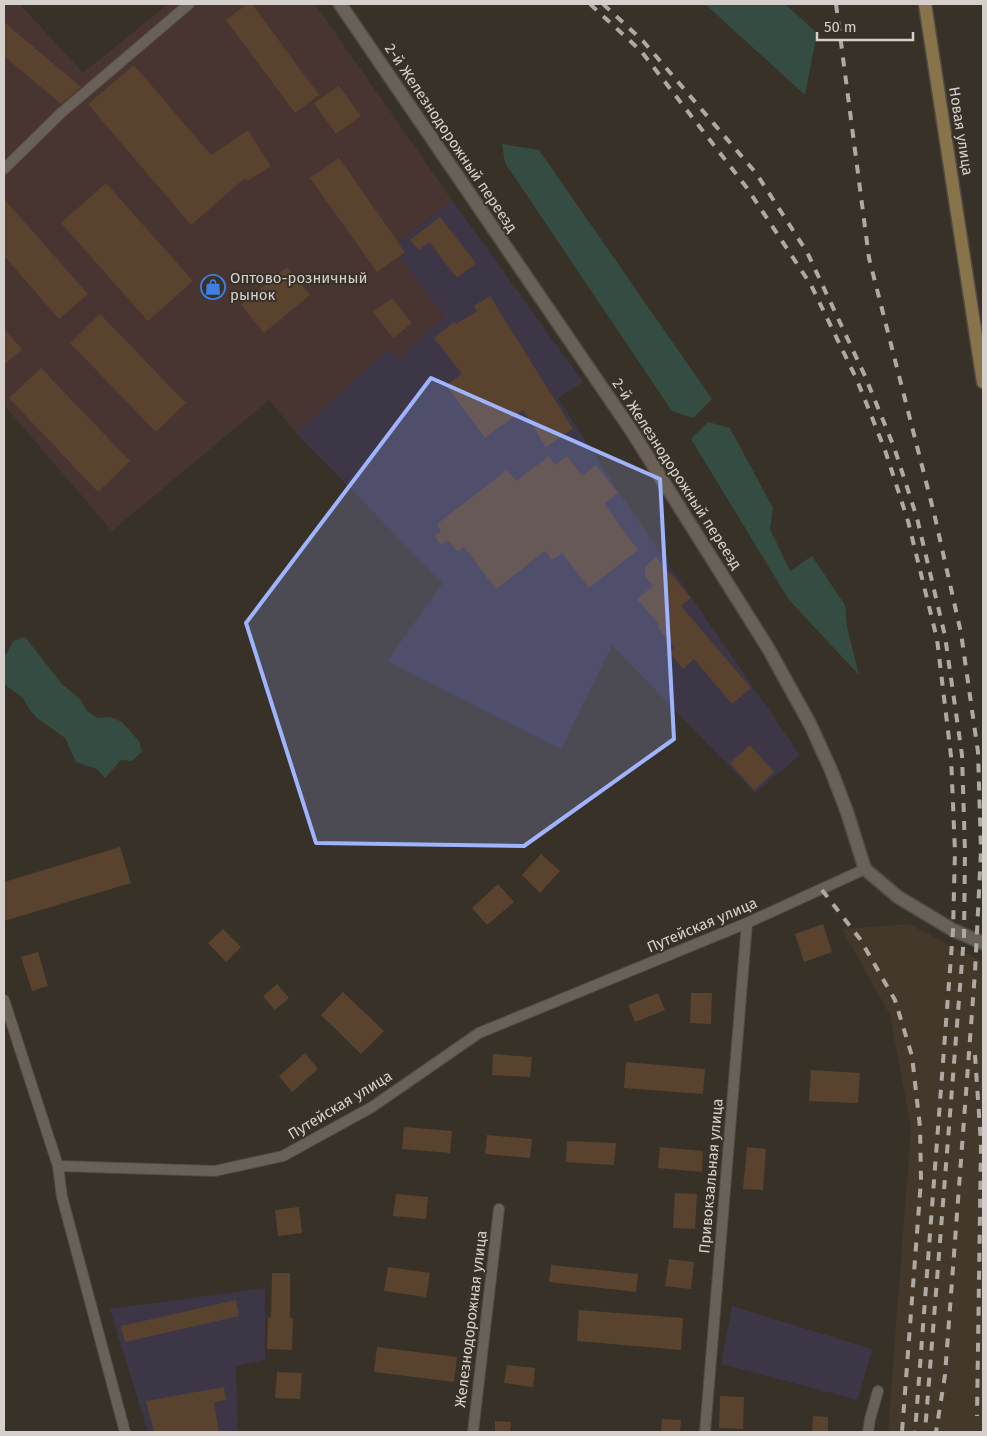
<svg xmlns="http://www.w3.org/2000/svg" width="987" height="1436" font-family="'Fira Sans',sans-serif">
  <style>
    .commercial { fill: #483430 }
    .industrial { fill: #3c3647 }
    .built { fill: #44382a }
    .green { fill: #344c41 }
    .building { fill: #59432e }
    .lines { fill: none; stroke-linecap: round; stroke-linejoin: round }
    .minor-casing { stroke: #524c45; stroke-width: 12 }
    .tertiary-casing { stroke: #524c45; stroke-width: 15 }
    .secondary-casing { stroke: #524c45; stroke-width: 15 }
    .minor { stroke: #696057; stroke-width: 10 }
    .tertiary { stroke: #696057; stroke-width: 12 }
    .secondary { stroke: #87744b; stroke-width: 12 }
    .rail { stroke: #afa9a3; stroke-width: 4; stroke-dasharray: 9 9; stroke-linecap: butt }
    .marked { fill: #a0b3fd; fill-opacity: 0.2; stroke: #a0b3fd; stroke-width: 4; stroke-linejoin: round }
    .labels { text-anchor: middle; stroke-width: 4; stroke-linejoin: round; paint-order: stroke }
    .street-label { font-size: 15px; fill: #d5d0cb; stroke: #383128 }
    .poi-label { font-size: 15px; fill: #d5d0cb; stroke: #383128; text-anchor: start }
  </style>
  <rect width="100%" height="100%" fill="#383128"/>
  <path class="commercial" d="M4 4H20L83 73 168 4H315L452 200 398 243 406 253 401 258 444 316 398 359 389 349 296 433 269 400 112 531 4 405Z"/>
  <path class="industrial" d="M452 200 583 382 558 398 616 488 800 755 755 793 612 645 561 749 387 661 443 583 296 433 389 349 398 359 444 316 400 257 406 253 398 243Z
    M265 1288V1360L236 1366 238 1432H148L110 1309Z
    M732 1306 872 1349 858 1400 721 1364Z"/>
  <path class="built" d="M909 924 983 962V1432H888L911 1128 890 1015 842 929Z"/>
  <path class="green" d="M705 4H785L817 33 805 95Z
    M502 144 539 150 712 399 693 418 672 411 505 163Z
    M708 422 730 428 773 508 770 529 790 571 812 556 845 605 847 627 859 675 789 600 691 439Z
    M25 637 62 684 81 700 87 711 98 718 111 717 122 722 139 741 142 752 132 761 121 760 105 778 97 769 76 762 65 738 37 718 29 709 23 698 4 684V655L7 653 13 641Z"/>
  <path class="building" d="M247 4H252L319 95 295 113 226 20Z
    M4 22 81 87 61 104 4 56Z
    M134 65 211 155 248 130 271 166 247 181 245 178 191 225 88 104Z
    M339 86 361 116 336 134 314 103Z
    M339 158 405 252 377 272 310 178Z
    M106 183 193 281 148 321 61 223Z
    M4 199 88 294 59 319 4 256Z
    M440 217 476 263 457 278 429 242 419 250 410 240Z
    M287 267 310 295 264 333 241 305Z
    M490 296 573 429 546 447 523 410 485 438 446 385 462 374 434 338 454 322 456 324 477 311 474 306Z
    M392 298 412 323 393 338 373 312Z
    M100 314 186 403 156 432 70 343Z
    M4 329 22 349 4 365Z
    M41 368 130 461 98 492 9 398Z
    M549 456 555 465 567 456 582 476 596 465 618 493 604 504 638 550 589 588 562 553 552 560 545 551 496 589 464 547 458 552 448 540 441 545 434 536 441 531 437 524 507 470 516 481Z
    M656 557 691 598 681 606 751 688 732 704 694 659 683 669 669 652 674 648 658 628 660 626 637 599 653 586 645 576V567Z
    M750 745 774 772 754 790 730 763Z
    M120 847 131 883 4 921V882Z
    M541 854 560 871 540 893 522 875Z
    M498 884 514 902 487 925 472 908Z
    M823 924 832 952 804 962 795 934Z
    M223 929 241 947 226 962 208 943Z
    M38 952 48 986 32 991 21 957Z
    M277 984 289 998 275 1010 263 996Z
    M343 992 384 1031 361 1054 321 1015Z
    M658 993 665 1010 635 1022 628 1005Z
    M691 993H712L711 1024 690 1023Z
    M305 1053 318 1069 292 1092 279 1076Z
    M493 1054 532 1057 530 1077 492 1075Z
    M626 1062 705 1069 703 1094 624 1088Z
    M811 1070 860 1073 858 1103 809 1101Z
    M404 1127 452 1131 450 1153 402 1149Z
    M487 1135 532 1139 530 1158 485 1154Z
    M567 1141 616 1143 614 1165 566 1162Z
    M660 1147 703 1151 702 1172 658 1168Z
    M747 1147 766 1149 763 1190 743 1189Z
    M675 1193 697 1194 695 1229 673 1228Z
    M396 1194 428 1197 426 1219 393 1216Z
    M299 1207 302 1233 278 1236 275 1210Z
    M669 1259 694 1262 691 1289 665 1286Z
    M551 1265 638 1274 636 1292 549 1282Z
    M388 1267 430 1273 426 1297 384 1291Z
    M272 1273H290V1318H293L292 1350 267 1349 268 1317 271 1318Z
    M236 1300 239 1316 125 1342 121 1326Z
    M579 1310 683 1318 681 1350 577 1341Z
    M377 1347 457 1357 454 1382 374 1372Z
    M507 1365 535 1368 533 1387 504 1383Z
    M277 1372 302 1373 300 1399 275 1398Z
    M224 1387 226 1400 214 1402 219 1432H154L146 1401Z
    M720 1396 744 1397 743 1429 719 1428Z
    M813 1416 828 1417V1432H812Z
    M662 1419 681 1420 680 1432H661Z
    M495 1421 511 1422 510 1432H495Z"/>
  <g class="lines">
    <defs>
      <path id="minor" d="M4 169 61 113 189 4
        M4 1000 58 1166
        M125 1432 62 1197 58 1166 215 1171 283 1156 372 1107 479 1033 747 923 865 869
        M473 1432 499 1209
        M705 1432 747 923
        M868 1432 870 1419 878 1391"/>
      <path id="tertiary" d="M340 4 631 430 768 648 810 724 831 770 847 812 865 869 898 897 953 930 983 943"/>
      <path id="secondary" d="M925 4 983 382"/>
    </defs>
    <use href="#minor" class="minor-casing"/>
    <use href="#tertiary" class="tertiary-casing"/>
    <use href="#secondary" class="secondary-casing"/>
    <use href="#minor" class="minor"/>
    <use href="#tertiary" class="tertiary"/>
    <use href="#secondary" class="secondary"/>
    <path class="rail" d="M590 4 641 51 747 188 811 285 857 380 885 450 908 521 937 639 951 756 955 852 953 930 915 1432
      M603 4 643 41 756 173 807 252 865 376 894 447 917 518 945 636 962 755 965 852 964 936 925 1432
      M836 4 869 258 934 513 961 633 978 752 981 851 975 972 945 1375 936 1432
      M822 890 860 939 895 1000 912 1056 920 1127 921 1180 902 1432
      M975 1055 981 1144 977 1416"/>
  </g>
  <path class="marked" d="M431 378 660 479 674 739 524 846 316 843 246 623Z"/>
  <defs>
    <symbol id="shop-ring" viewBox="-11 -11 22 22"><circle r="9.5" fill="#383128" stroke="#3f7fe0" stroke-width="1.5"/><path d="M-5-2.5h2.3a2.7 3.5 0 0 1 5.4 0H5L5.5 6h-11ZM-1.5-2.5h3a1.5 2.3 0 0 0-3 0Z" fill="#3f7fe0"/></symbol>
  </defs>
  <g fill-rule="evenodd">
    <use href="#shop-ring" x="199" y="273" width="28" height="28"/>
  </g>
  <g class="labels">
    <g class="street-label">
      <text transform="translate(961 131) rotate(81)" y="5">Новая улица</text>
      <text transform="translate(451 138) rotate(56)" y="5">2-й Железнодорожный переезд</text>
      <text transform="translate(677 474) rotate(57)" y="5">2-й Железнодорожный переезд</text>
      <text transform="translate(702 925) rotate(-23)" y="5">Путейская улица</text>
      <text transform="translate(340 1105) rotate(-31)" y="5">Путейская улица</text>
      <text transform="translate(711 1176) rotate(-85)" y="5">Привокзальная улица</text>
      <text transform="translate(471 1319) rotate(-83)" y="5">Железнодорожная улица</text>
    </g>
    <g class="poi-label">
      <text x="230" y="283">Оптово-розничный<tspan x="230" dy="17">рынок</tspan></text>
    </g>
  </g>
  <rect width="987" height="1436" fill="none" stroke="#d5d0cb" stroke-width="10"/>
  <path d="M817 32v8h96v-8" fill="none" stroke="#d5d0cb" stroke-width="2.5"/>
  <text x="824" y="32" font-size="15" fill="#d5d0cb" stroke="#383128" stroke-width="4" paint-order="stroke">50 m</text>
</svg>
